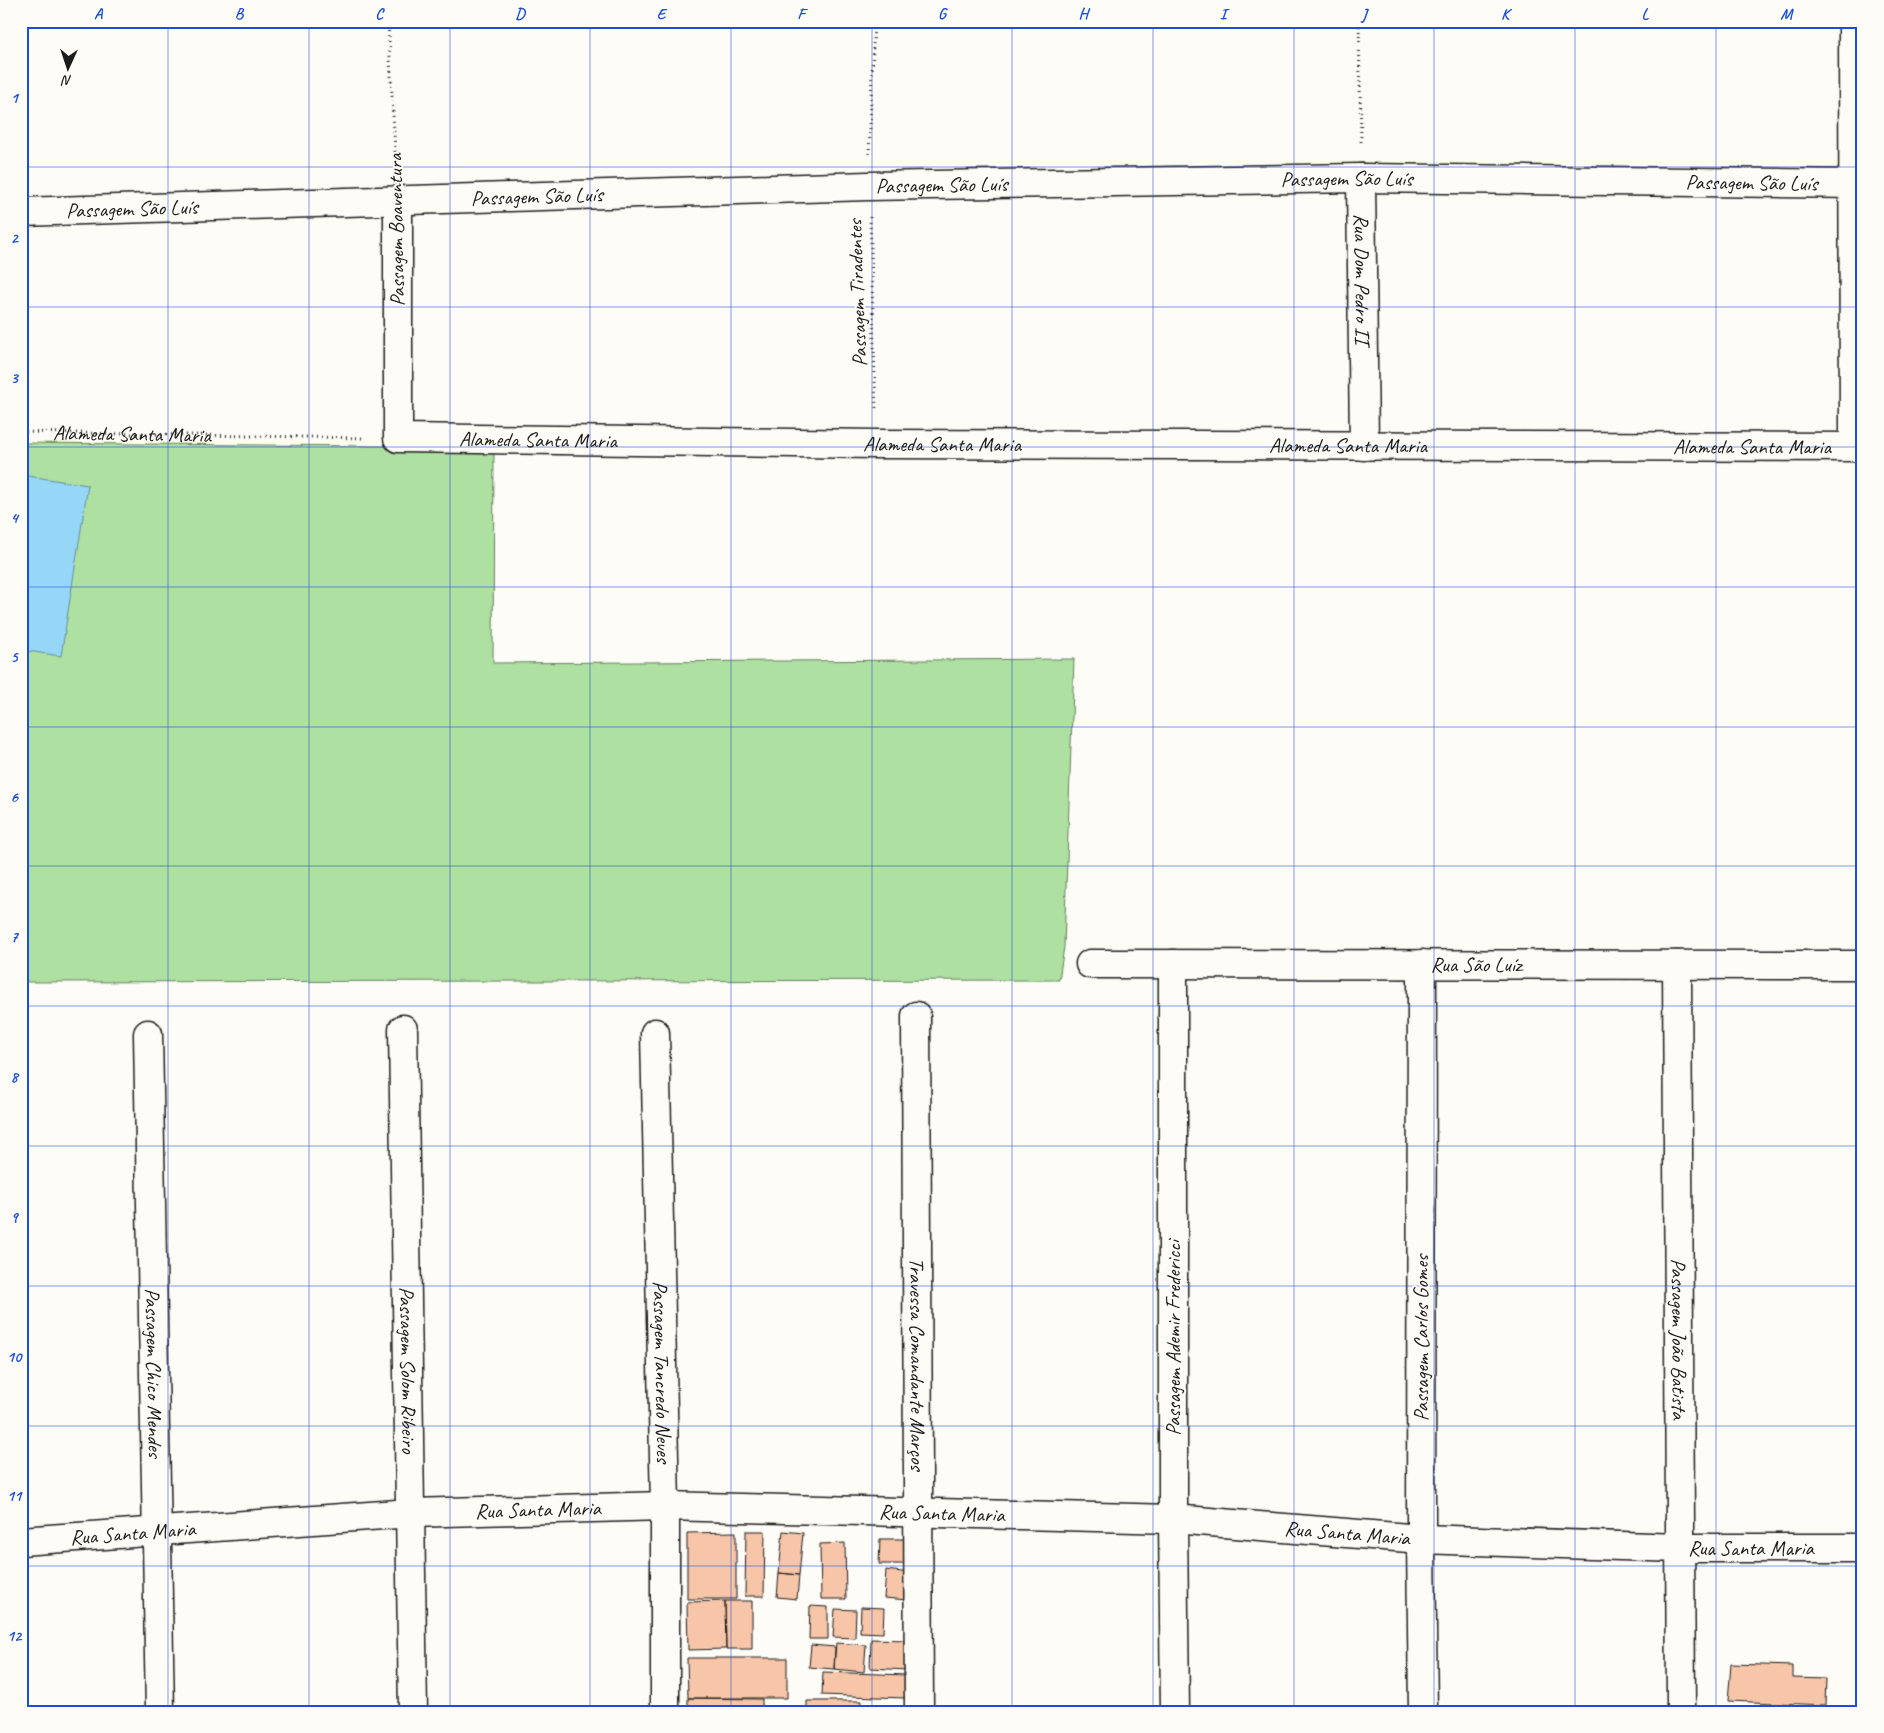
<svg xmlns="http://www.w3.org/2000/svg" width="1884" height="1733" font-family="Caveat,sans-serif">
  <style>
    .green { fill: #aee0a1; stroke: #657e5e }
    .water { fill: #96d7f7; stroke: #658c9f }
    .building { fill: #f7c5a7; stroke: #1c1c1c }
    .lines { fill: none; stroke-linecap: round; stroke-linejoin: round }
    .minor-casing { stroke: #1c1c1c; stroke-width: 31 }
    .path { stroke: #1c1c1c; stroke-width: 3; stroke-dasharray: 1 4; stroke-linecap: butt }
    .minor { stroke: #fdfcf7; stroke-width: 28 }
    .grid { fill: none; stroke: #1d4ed8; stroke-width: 1; stroke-opacity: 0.55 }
    .labels { text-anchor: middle; stroke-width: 4; stroke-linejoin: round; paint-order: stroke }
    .street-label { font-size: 21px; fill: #1c1c1c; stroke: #fdfcf7 }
    .neatline { fill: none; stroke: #1d4ed8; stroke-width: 2 }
    .grid-label { font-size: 16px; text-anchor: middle; font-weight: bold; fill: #1d4ed8 }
  </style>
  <rect width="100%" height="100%" fill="#fdfcf7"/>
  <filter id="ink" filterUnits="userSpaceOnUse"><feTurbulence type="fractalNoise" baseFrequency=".02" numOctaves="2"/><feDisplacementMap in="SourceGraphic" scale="10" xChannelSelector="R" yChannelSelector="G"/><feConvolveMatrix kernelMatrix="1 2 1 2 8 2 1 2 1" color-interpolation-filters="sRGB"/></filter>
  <g filter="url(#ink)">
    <path class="green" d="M21 443 494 447 493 663 1074 659 1064 947 1059 980 21 982Z"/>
    <path class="water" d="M21 475 88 485 61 656 21 650Z"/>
    <path class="building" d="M746 1531H765L764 1596H745Z
      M783 1531 803 1533 799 1575 779 1573Z
      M736 1532V1599H687V1533Z
      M880 1539H904V1564H879Z
      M845 1543 846 1599H821L820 1544Z
      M886 1570 910 1573 907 1600 884 1598Z
      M779 1573 799 1575 797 1599 777 1597Z
      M725 1601H752V1649H726Z
      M725 1601 726 1649 688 1650 687 1602Z
      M810 1606 828 1607V1639H809Z
      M861 1607 884 1608 883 1633 860 1632Z
      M835 1609 856 1610 855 1638 833 1637Z
      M871 1639 909 1640 908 1670 870 1668Z
      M836 1643 866 1645 864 1672 834 1669Z
      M811 1645 835 1647 834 1669 809 1667Z
      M687 1658H787V1698H688Z
      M1731 1664 1793 1666V1678L1826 1679 1825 1705 1728 1701Z
      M823 1672 906 1675 905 1698 822 1695Z
      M688 1698 762 1699V1712H688Z
      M807 1701H862L861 1712H807Z"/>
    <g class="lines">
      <defs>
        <g id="minor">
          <path d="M1853 21 1854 447"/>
          <path id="s2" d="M1361 178 1364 446"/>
          <path id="s3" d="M398 200V438L877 444 1863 447"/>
          <path id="s4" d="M21 212 868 186 1361 178 1863 184"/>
          <path id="s5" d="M1090 964 1863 965"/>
          <path d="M1173 964V1519L1175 1712"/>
          <path d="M1422 964 1421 1539 1423 1712"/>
          <path id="s6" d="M1677 965 1681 1712"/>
          <path id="s7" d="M916 1016 919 1712"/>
          <path id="s8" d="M403 1029 413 1712"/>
          <path id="s9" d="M655 1033 665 1506V1712"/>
          <path id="s10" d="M148 1034 160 1712"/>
          <path id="s11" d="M21 1541 411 1513 665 1506 1173 1519 1421 1539 1679 1548H1863"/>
        </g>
      </defs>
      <use href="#minor" class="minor-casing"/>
      <g class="path">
        <path d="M388 21 396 169"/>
        <path d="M1359 21 1361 144"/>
        <path d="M869 154 874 21"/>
        <path d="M870 217 876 411"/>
        <path id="s1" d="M21 432 365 438"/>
      </g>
      <use href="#minor" class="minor"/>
    </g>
  </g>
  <path class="grid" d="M168 21V1712M309 21V1712M450 21V1712M590 21V1712M731 21V1712M872 21V1712M1012 21V1712M1153 21V1712M1294 21V1712M1434 21V1712M1575 21V1712M1716 21V1712M21 167H1863M21 307H1863M21 447H1863M21 587H1863M21 727H1863M21 866H1863M21 1006H1863M21 1146H1863M21 1286H1863M21 1426H1863M21 1566H1863"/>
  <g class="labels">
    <g class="street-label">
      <text dy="7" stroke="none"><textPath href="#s4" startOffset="1326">Passagem São Luís</textPath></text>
      <text dy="7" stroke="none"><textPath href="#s4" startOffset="1731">Passagem São Luís</textPath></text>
      <text dy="7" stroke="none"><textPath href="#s4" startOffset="921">Passagem São Luís</textPath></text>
      <text dy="7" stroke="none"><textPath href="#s4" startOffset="516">Passagem São Luís</textPath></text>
      <text dy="7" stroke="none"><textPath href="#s4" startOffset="111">Passagem São Luís</textPath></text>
      <text transform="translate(396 230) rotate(-91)" y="7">Passagem Boaventura</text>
      <text dy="7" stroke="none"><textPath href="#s2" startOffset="101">Rua Dom Pedro II</textPath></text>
      <text transform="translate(857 293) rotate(-92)" y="7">Passagem Tiradentes</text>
      <text dy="7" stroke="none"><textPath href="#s1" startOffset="111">Alameda Santa Maria</textPath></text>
      <text dy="7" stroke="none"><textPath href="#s3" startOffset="378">Alameda Santa Maria</textPath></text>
      <text dy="7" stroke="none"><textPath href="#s3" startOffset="782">Alameda Santa Maria</textPath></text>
      <text dy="7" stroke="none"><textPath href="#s3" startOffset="1188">Alameda Santa Maria</textPath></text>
      <text dy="7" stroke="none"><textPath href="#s3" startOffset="1592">Alameda Santa Maria</textPath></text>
      <text dy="7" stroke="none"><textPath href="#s5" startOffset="386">Rua São Luíz</textPath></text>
      <text transform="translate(1173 1338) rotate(-90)" y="7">Passagem Ademir Fredericci</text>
      <text transform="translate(1421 1338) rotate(-90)" y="7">Passagem Carlos Gomes</text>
      <text dy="7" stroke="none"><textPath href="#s6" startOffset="374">Passagem João Batista</textPath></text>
      <text dy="7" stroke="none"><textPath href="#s7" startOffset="348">Travessa Comandante Marços</textPath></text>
      <text dy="7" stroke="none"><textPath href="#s8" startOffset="341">Passagem Solom Ribeiro</textPath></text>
      <text dy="7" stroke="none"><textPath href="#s9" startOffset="339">Passagem Tancredo Neves</textPath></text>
      <text dy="7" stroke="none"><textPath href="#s10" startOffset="339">Passagem Chico Mendes</textPath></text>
      <text dy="7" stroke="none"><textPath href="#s11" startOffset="518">Rua Santa Maria</textPath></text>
      <text dy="7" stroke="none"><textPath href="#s11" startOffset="922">Rua Santa Maria</textPath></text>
      <text dy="7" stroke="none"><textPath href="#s11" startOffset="112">Rua Santa Maria</textPath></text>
      <text dy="7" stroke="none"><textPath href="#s11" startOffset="1328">Rua Santa Maria</textPath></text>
      <text dy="7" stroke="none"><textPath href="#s11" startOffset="1732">Rua Santa Maria</textPath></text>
    </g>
  </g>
  <rect width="1884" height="1733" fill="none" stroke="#fdfcf7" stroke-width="55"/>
  <g transform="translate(68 68) rotate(183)" stroke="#fdfcf7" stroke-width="4" paint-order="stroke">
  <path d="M0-4L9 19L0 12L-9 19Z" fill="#1c1c1c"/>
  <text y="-8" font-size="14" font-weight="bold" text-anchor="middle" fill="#1c1c1c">N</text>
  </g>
  <rect x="28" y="28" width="1828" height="1678" class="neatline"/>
  <g class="grid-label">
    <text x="98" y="19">A</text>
    <text x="239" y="19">B</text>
    <text x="379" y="19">C</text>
    <text x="520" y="19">D</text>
    <text x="661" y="19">E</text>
    <text x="801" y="19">F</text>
    <text x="942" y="19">G</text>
    <text x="1083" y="19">H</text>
    <text x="1223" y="19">I</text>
    <text x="1364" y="19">J</text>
    <text x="1505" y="19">K</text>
    <text x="1645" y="19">L</text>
    <text x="1786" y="19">M</text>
    <text x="14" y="103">1</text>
    <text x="14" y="243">2</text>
    <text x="14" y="383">3</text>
    <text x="14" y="523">4</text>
    <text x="14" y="662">5</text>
    <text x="14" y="802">6</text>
    <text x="14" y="942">7</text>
    <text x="14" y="1082">8</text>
    <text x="14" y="1222">9</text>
    <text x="14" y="1362">10</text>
    <text x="14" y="1501">11</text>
    <text x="14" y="1641">12</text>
  </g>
</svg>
